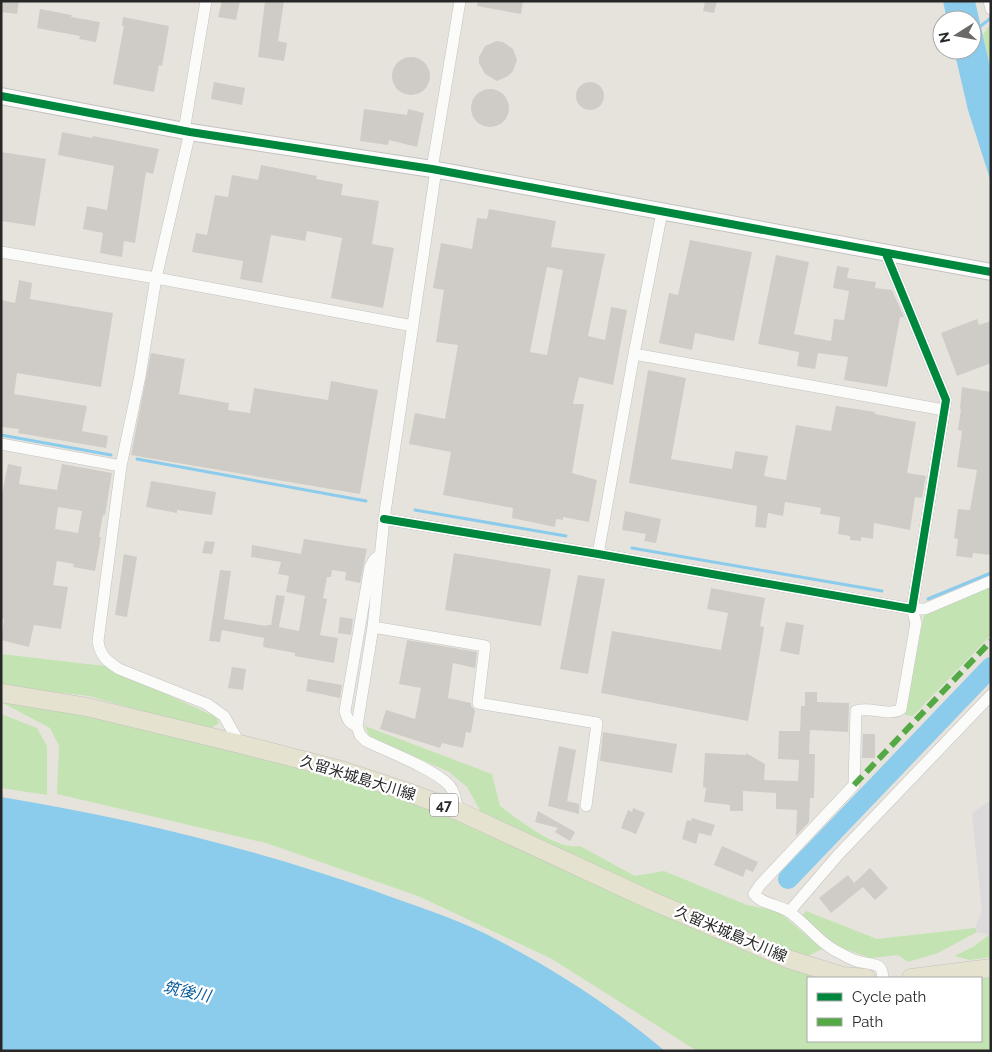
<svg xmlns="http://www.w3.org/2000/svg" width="992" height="1052" font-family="Raleway,'Noto Sans JP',sans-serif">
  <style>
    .industrial { fill: #dcdadb }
    .green { fill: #c3e4b2 }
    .water { fill: #8bcbec }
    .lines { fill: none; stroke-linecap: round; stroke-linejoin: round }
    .stream { stroke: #8bcbec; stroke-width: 3 }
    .river { stroke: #8bcbec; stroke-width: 20 }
    .building { fill: #cfccc7; fill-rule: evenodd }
    .street-casing { stroke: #c3c2c2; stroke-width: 12 }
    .secondary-casing { stroke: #c3c2c2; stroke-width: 18 }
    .primary-casing { stroke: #c3c1bf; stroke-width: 19 }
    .street { stroke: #fbfbfa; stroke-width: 11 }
    .secondary { stroke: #fbfbfa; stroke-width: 16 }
    .primary { stroke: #e6e2d0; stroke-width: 18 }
    .quiet { stroke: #53aa44; stroke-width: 6; stroke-dasharray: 12 6; stroke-linecap: butt }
    .cycleway-casing { stroke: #fff; stroke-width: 11 }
    .cycleway { stroke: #00873e; stroke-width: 8 }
    .labels { text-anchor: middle; stroke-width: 4.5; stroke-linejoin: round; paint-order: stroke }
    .shield { fill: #fff; stroke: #686868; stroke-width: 1 }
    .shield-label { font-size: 14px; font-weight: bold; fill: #272727 }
    .street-label { font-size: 15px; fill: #272727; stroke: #fff }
    .water-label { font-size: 16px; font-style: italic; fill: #075b9b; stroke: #fff }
  </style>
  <rect width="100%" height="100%" fill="#e6e3dc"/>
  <path class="industrial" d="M991 800V935H989L977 932 975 928 982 912 972 813Z"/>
  <path class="green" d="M989 26 991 33V71L983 35Z
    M991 586V635L913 716 905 715 924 615Z
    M1 654 105 666 216 717 219 723 208 730 89 696 1 686Z
    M1 702 91 714 341 777 439 810 649 909 820 978H808V1041H981V978H975L991 976V1051H697L552 959 418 896 266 843 57 794 59 746 50 728Z
    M1 714 37 728 47 746V795L1 788Z
    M365 726 492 774 500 806C519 820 556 850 580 846L635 876 664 871 747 905 778 911 822 949 808 956 790 953 639 887 482 814 467 787 449 772 369 736Z
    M806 911 877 939 975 928 977 932 938 953 908 962 898 955 871 958 841 948 801 917Z
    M989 935H991V957L970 960 954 956 973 947Z"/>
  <path class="water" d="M943 1H975L991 71V182L968 110 954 50H972V20H947Z
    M1 797C128 818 253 848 375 891 412 905 452 917 488 935 551 967 610 1005 665 1051H1Z"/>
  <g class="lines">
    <path class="stream" d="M978 28 991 18
      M1 435 111 455
      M137 459 366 501
      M415 510 566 536
      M632 548 882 591
      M928 599 991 573"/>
    <path class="river" d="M788 879 991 667"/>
  </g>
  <path class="building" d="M1 1H19L17 14 1 12Z
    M222 1H240L236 20 218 17Z
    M265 1H284L278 41 287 43 284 61 258 57Z
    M478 1H523L521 14 477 6Z
    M705 1H717L714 13 703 11Z
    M40 9 72 15 71 17 100 22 96 42 79 39 80 36 37 28Z
    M123 17 169 26 162 66 159 65 154 92 113 84 124 26H122Z
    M497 41 503 42 513 49 517 60 513 71 508 76 497 81 485 74 479 63V57L485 46Z
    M392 76a19 19 0 1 1 38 0a19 19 0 1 1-38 0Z
    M214 82 245 88 242 105 211 99Z
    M576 96a14 14 0 1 1 28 0a14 14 0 1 1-28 0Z
    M471 108a19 19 0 1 1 38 0a19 19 0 1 1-38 0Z
    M364 109 407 115 408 109 424 113 417 147 389 140 388 145 360 141Z
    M62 132 92 138 93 136 159 149 153 174 146 172 135 243 124 241 122 257 100 253 103 233 83 229 87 206 107 210 114 166 58 155Z
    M1 152 46 159 35 226 1 221Z
    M261 165 317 176 316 179 343 184 341 195 379 201 372 244 394 248 383 308 331 298 342 238 307 231 305 241 271 235 262 283 240 279 243 261 192 252 196 233 207 235 215 195 228 197 232 175 258 180Z
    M489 209 556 221 551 247 605 254 588 336 605 340 611 307 627 310 613 385 579 377 573 404H584L572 473 597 480 589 522 563 517V520L556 519 555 527 512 518 513 508 443 495 451 452 409 444 415 413 445 419 458 345 436 342 444 290 433 288 441 243 472 249 477 218 487 219ZM547 267 563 270 547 355 530 352Z
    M690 240 752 252 734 341 695 333 692 350 659 343 669 293 678 295Z
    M776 255 809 262 794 334 831 341 834 319 844 320 849 291 833 288 837 266 849 268 847 278 876 282 875 288 892 290 904 317H900L887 387 844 380 848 357 818 353 815 369 797 366 799 352 758 344Z
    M19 280 32 283 30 299 113 313 101 387 17 373 14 394 87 406 82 431 108 436 106 448 18 433 19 429 1 427V300L15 303Z
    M977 319 979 325 991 321V363L957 376 941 333Z
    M151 353 185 359 179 394 229 403 228 410 250 413 254 388 328 400 331 381 378 390 360 494 131 455Z
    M648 370 686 378 671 459 732 469 735 451 768 456 764 476 786 480 796 425 831 431 836 406 875 412V414L916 422 907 473 926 476 922 498 915 497 910 530 874 523 873 539 861 537V541L850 540V536L838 534 840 517 820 514 821 508 785 502 783 516 768 513 766 528 755 527 757 506 629 483Z
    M962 387 991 392V555L973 553 972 558 956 556 958 539 954 538 958 509 970 510 977 470 957 467 962 431 958 430 961 409H960Z
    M8 464 22 467 19 484 57 490 62 464 112 473 105 515H103L99 537H101L95 571 73 567 74 564 57 561 53 585 68 587 61 629 34 625 29 647 1 640 4 619H1V499ZM58 507 82 511 78 533 55 529Z
    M151 481 216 492 212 515 177 510V513L146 507Z
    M625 511 661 519 656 543 644 541 646 534 622 530Z
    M304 539 367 549 360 583 345 580 346 572 332 570 331 577H327L323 598 327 599 320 635 338 638 334 663 295 656V653L263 647 264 638 222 630 220 642 209 641 220 570 231 571 224 619 266 626 267 625H271L276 595 285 596 279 627 299 631 305 596 286 592 289 576 278 574 281 562 251 557 252 545 301 554Z
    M205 541 215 542 212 554 202 553Z
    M454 553 551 569 541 626 445 610Z
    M124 554 137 557 127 617 115 615Z
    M578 575 605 579 588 674 560 669Z
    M711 588 765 598 760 626 764 627 762 641 748 721 601 693 612 631 721 650 728 613 707 609Z
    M340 617 353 619 351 635 338 633Z
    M786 622 804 625 799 655 780 651Z
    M407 640 477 652 475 668 453 663 448 698 471 703V706L475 710 471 733 466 732 463 748 442 743 440 748 380 729 386 710 415 719 421 688 399 684Z
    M232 667 246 669 243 690 228 688Z
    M308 679 342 685 340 698 306 691Z
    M805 692H817V702L849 703 848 732 810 730 809 754H815L814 798H810L809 822 796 836 797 810 776 809V793L743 791V811H730V805L704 802 706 788 703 787 705 753 746 755V753L765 764 764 780 798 781 799 760 778 759 779 731H800L801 706H805Z
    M603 732 677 744 672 773 600 761Z
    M863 734H875V758H862Z
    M559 746 576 750 567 801 579 804V814L548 806Z
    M633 808 645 813 636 834 621 828 628 810 632 812Z
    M538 811 575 832 570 841 555 832 558 828 535 822Z
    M692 818 715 825 711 836 699 833 696 844 682 839 687 820 691 821Z
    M722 846 758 862 753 872 746 869 743 877 714 865Z
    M870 868 888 888 875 900 863 887 831 913 819 898 848 875 854 883Z"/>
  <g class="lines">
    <defs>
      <path id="street" d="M989 1 991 9
        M184 131 206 1
        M190 132 156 278 140 376 121 466 98 641C100 656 107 661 119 669L207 704 224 716 240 744
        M432 169 460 1
        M436 170 384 519 373 627 357 726 360 735 366 741C387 751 434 769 449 785 455 792 456 802 458 811
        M1 252 156 278 413 326
        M634 354 944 410
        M1 444 121 466
        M384 519 598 554 912 609 946 400 886 254
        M598 554 634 354 662 212
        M373 627 485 646 478 703 597 723 586 806
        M357 726C349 723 347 719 345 711L370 567 374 560 380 555
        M789 912 838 855 991 695
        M883 978C882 962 874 965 861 962 854 961 847 957 840 953 821 945 806 923 788 911 778 905 760 903 754 894L760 885 854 785 856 711C871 706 889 717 901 709L916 623 912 609H925L991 581"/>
      <path id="secondary" d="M1 96 190 132 432 169 991 272"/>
      <path id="primary" d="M1 693 87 707 240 744 341 770 402 790 458 811 650 900 788 959 843 976 866 978
        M911 978 991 968"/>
    </defs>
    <use href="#street" class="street-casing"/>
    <use href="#secondary" class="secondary-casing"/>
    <use href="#primary" class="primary-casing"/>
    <use href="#street" class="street"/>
    <use href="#secondary" class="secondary"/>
    <use href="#primary" class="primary"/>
    <path class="quiet" d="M854 785 991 641"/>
    <defs>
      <path id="cycleway" d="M1 96 190 132 432 169 991 272
        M384 519 598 554 912 609 946 400 886 254"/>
    </defs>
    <use href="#cycleway" class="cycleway-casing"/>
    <use href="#cycleway" class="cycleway"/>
  </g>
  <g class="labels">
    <rect class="shield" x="430" y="793.5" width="28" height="23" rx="4"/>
    <g class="shield-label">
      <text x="444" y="810">47</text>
    </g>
    <g class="street-label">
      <text transform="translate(358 778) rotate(17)" y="5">久留米城島大川線</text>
      <text transform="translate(731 934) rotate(23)" y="5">久留米城島大川線</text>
    </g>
    <g class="water-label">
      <text transform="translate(187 991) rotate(12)" y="6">筑後川</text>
    </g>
  </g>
  <rect width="992" height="1052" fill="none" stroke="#272727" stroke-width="5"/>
  <rect x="807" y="977" width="175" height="65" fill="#ffffff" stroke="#a9a9a9"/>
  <rect x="817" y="993" width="25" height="8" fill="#00873e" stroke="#a9a9a9"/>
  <text x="852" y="1002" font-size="15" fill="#272727">Cycle path</text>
  <rect x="817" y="1018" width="25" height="8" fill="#53aa44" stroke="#a9a9a9"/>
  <text x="852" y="1027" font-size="15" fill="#272727">Path</text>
  <g transform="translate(957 35) rotate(259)"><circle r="24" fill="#ffffff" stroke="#a9a9a9"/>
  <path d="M0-4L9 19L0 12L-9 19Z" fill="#6a6966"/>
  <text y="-8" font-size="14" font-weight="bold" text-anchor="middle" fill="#272727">N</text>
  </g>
</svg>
